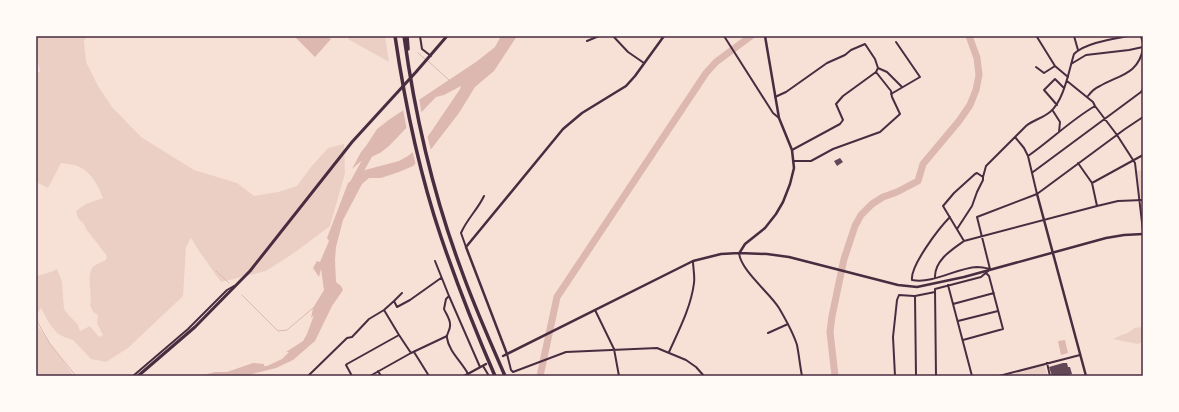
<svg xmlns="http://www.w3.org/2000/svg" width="1179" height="412" font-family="'Public Sans',sans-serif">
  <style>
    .green { fill: #ebcfc5 }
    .water { fill: #dcb8b0 }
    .pier { fill: #f7e1d7 }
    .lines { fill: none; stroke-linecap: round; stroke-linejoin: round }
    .stream { stroke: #dcb8b0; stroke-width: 1 }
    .river { stroke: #dcb8b0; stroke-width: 7 }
    .building { fill: #644757 }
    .minor { stroke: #4a2c40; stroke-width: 2 }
    .tertiary { stroke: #4a2c40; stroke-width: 2.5 }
    .secondary { stroke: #4a2c40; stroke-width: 3 }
    .motorway { stroke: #4a2c40; stroke-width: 3.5 }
    .neatline { fill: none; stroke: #4a2c40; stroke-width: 1.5 }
  </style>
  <rect width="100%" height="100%" fill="#f7e1d7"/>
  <path class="green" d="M38 36H87L84 41 86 62 98 86 112 107 141 137 194 170 237 183 254 196 278 192 297 186 311 167 328 148 344 144 345 173 330 226 294 253 266 271 221 282 197 248 191 238 186 247 183 296 128 348 106 362 91 359 73 340 64 337 57 333 49 323 41 308 36 316V276C43 274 50 273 57 269L62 282 64 309 67 313 78 325 80 331 90 326 99 337 103 335 97 323 98 315 93 312 90 305C93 294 85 274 94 266 97 264 102 262 106 260L107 256 86 229 84 224 78 218 76 211 86 204 103 198C98 185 91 171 77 166 73 164 66 164 61 163L48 188 36 182V74L40 71C37 60 33 47 38 36Z
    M349 36H385L389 62 348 39Z
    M1143 170V198L1140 197 1137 171Z
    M36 324 74 376H36Z
    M1143 327V341L1138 344 1113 339C1119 335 1130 334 1134 328Z
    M1044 365 1048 376H1014L1013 374Z"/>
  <path class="water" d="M297 36H327L331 39 315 57 295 37Z
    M501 36H517L494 71 475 87 459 113 432 148 413 166 399 172 381 178H369L362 184 343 220 336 247 335 260 336 282 341 286 343 290 332 306 315 341 293 360 276 368 244 376H200L215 372H227L253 363 264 364V366H267L282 359 289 352H286L303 341 307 334 314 315 311 318 313 308 324 290 321 269 319 277 313 268 317 261 320 262 329 241 327 238 348 183 365 170 399 161 408 156 420 146 431 132 460 89 461 86 444 95 436 97 389 146 380 153 360 162 352 169 361 152 366 146 377 129 390 119 476 62 495 47Z
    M1065 340 1068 353 1061 355 1058 341Z"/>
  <path class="pier" d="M419 98 422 116 407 131 403 109Z
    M427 134 431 151 416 165 412 150Z"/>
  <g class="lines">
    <path class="stream" d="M418 53 425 59
      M428 61 449 80
      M216 271 229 283
      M242 295 278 331 287 330 313 308
      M36 311 38 323 50 344 76 376"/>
    <path class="river" d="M354 182 371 151
      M540 376 557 297 706 73 716 62 751 36
      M835 376 830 332 832 316 844 259 855 226 861 215 872 204 883 197 897 192 918 181 923 164 959 121 970 105 976 90 979 75 977 58 969 36"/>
  </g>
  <path class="building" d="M840 158 843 162 837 166 834 161Z
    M1063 363H1067L1068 367H1070L1072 374 1064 376H1052L1049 367Z"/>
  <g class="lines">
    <path class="minor" d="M420 36 422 49 431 56
      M613 36 628 52 644 63
      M724 36 773 113 779 118
      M1074 36 1078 50
      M1141 36 1143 44
      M1037 37 1055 66
      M587 41 599 36
      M1071 64 1086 55 1129 50 1143 47
      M1036 67 1044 73 1055 66 1068 77
      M878 68 887 72 902 87
      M1067 81 1093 102 1095 106 1117 135 1135 163 1143 231
      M891 94 920 77 896 42
      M1088 96C1091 92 1095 88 1100 86 1119 75 1139 74 1143 48
      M775 97 786 92 827 63 845 55 851 50 865 44 875 59 878 68 876 72 843 96 836 104 843 120 840 124 792 150
      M1057 105 1044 90 1055 79 1064 88
      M1053 111 1060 122 1059 132
      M1015 137 1024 148 1028 156
      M794 161H811L833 149 880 132 900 114 892 97 891 91 876 72
      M1078 163 1092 183 1097 206
      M1033 172 1141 92 1143 89
      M983 177 986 166 1026 126C1033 120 1043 118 1050 112 1064 101 1069 70 1074 54 1085 43 1113 39 1128 36
      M1092 183 1143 155
      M1037 194 1028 156C1051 140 1071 120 1095 106
      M950 217C939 228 910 266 912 280 934 284 956 268 977 267 981 267 986 268 990 269
      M957 229 972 206 977 192 983 180V177L977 173 975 174 954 193 943 206 964 241
      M466 247 461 233C467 219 478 209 484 196
      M739 253C741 271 770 293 779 308 786 320 793 332 797 345 799 355 800 366 802 376
      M435 261 449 296 446 299 444 309C446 314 451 320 450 326 450 331 446 334 447 338 449 352 462 362 468 374
      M990 269 977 217 1037 194 1125 129 1143 117
      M935 278C934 261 951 250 964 241L1097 206 1118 201 1143 200
      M948 285 972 376
      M449 296 480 367
      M394 301 402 293
      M953 304 994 293
      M595 310 614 349 619 376
      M958 321 998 311
      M768 333 788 324
      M399 335 384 310 394 301 397 307 410 300 441 278
      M963 340 1003 329 989 276 986 273
      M414 352 429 376
      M669 352C679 330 691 307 694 283 695 276 693 268 693 261
      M507 354 511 370 513 372 566 352 657 348 686 360 696 367 704 376
      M1047 363 1050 376
      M483 366 489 376
      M378 371 381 376
      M133 376 188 329 227 290 234 286
      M308 376 347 338 352 337 369 319 384 310
      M352 376 346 365 347 364 399 335 411 353
      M370 376 411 353 447 336
      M895 376 893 337 897 300 899 295 914 296
      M916 376 915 296 935 292
      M936 376 935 289 981 277 988 271
      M999 376 1080 355"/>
    <path class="tertiary" d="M1037 194 1086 376
      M740 252 745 244 765 228 776 214 783 202 790 184 794 168 792 150 779 118 765 36
      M507 354 466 247 563 129 582 113 626 86 635 76 664 36
      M503 356 693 261 721 254 739 253 767 254 789 257 898 285 917 287 964 277 1106 238 1124 235 1143 234
      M464 376 486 364"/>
    <path class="secondary" d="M138 376 195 327 250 271 352 142 416 72 447 36"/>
    <path class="motorway" d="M395 36C405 104 419 172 441 237 457 284 475 330 495 376
      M404 36C415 115 433 194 461 269 474 306 490 341 505 376
      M407 36 408 49"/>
  </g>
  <rect width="1179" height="412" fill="none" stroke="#fffaf5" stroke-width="74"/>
  <rect x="37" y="37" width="1105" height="338" class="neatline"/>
</svg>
